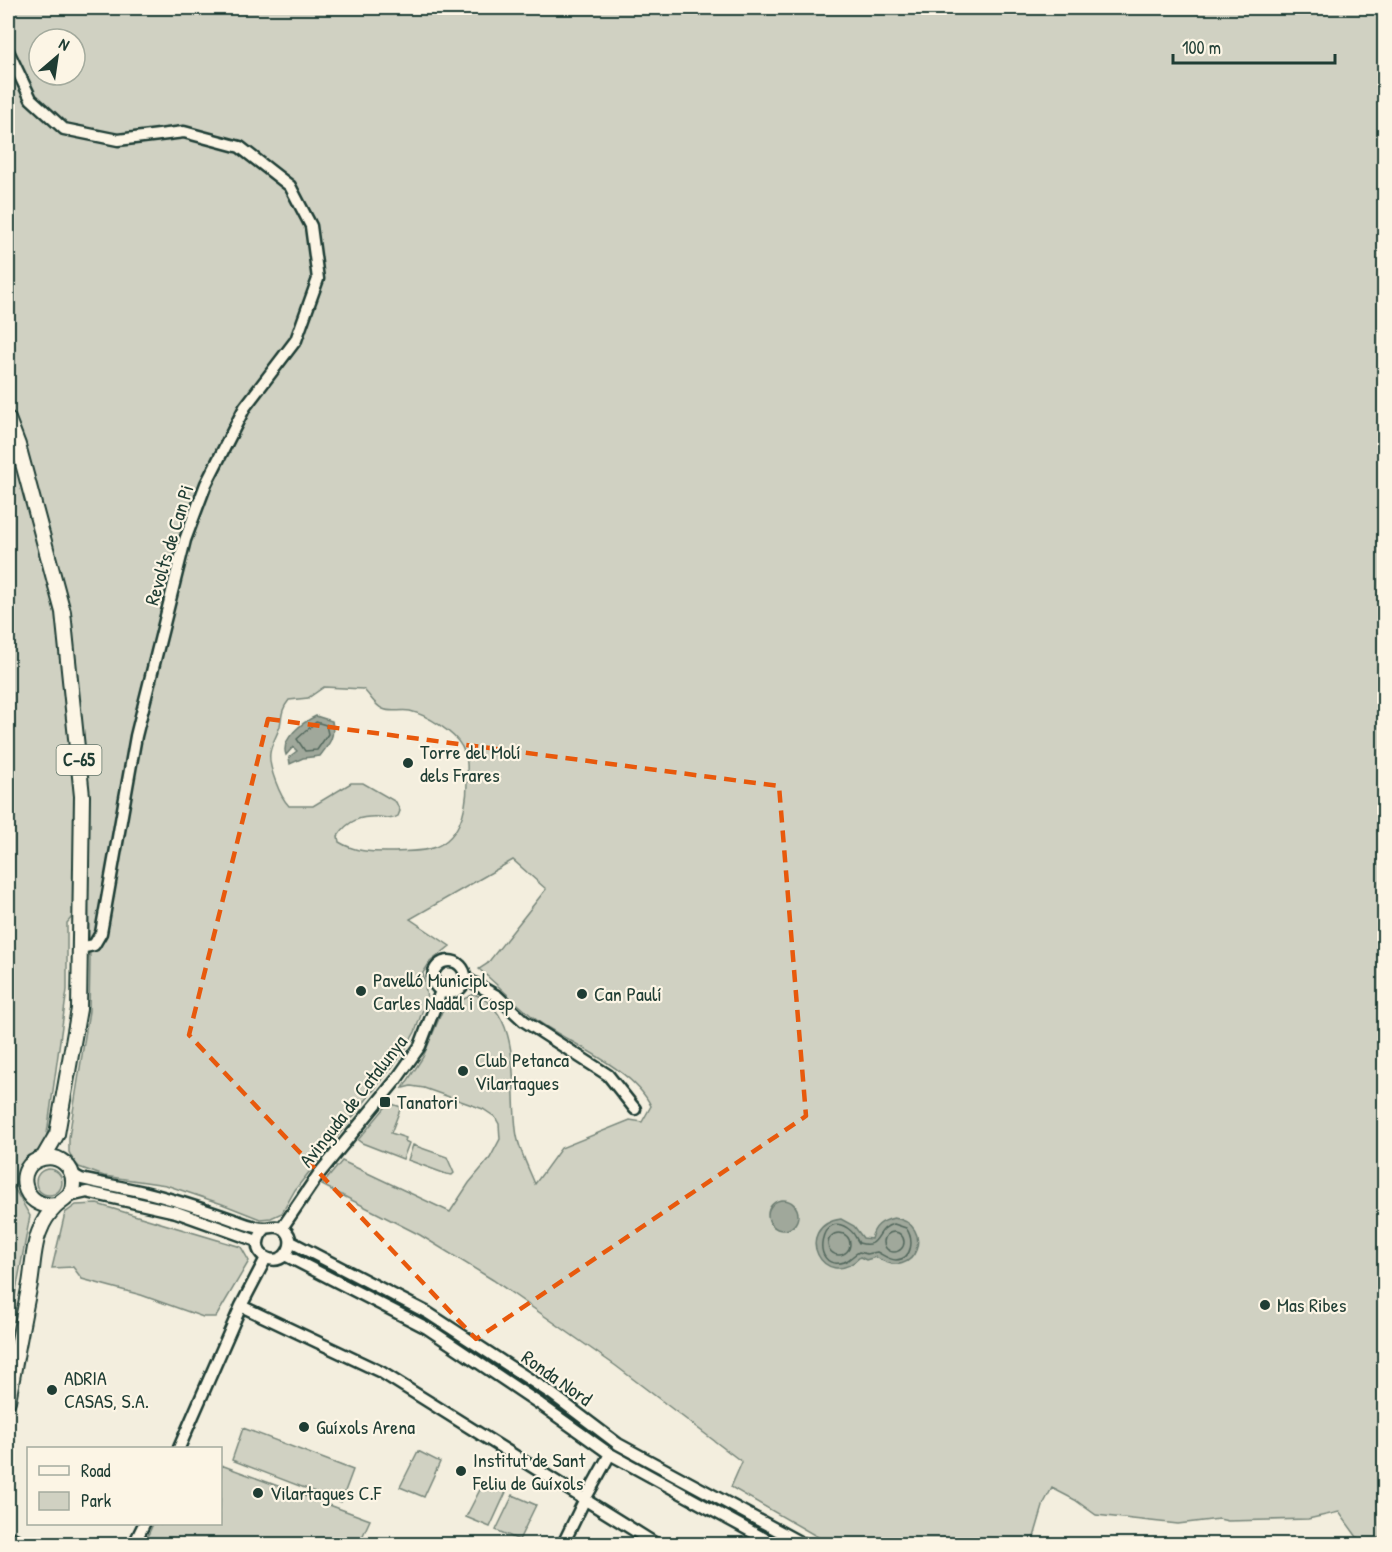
<svg xmlns="http://www.w3.org/2000/svg" width="1392" height="1552" font-family="'Patrick Hand',sans-serif">
  <style>
    .green { fill: #d0d1c2; stroke: #78877b; stroke-width: 1.5; fill-rule: evenodd }
    .water { fill: #a0a89b; stroke: #6c7d72; stroke-width: 1.5 }
    .lines { fill: none; stroke-linecap: round; stroke-linejoin: round }
    .shore { stroke: #53685d; stroke-width: 1.5 }
    .minor-casing { stroke: #1f3d34; stroke-width: 15 }
    .major-casing { stroke: #1f3d34; stroke-width: 18 }
    .minor { stroke: #fcf5e5; stroke-width: 10 }
    .major { stroke: #fcf5e5; stroke-width: 14 }
    .marked { fill: none; stroke: #e8590c; stroke-width: 4.5; stroke-dasharray: 12 8; stroke-linejoin: round }
    .poi-dot { fill: #1f3d34; stroke: #fcf5e5; stroke-width: 2 }
    .labels { text-anchor: middle; stroke-width: 4.5; stroke-linejoin: round; paint-order: stroke }
    .shield { fill: #fcf5e5; stroke: #617469; stroke-width: 1.5 }
    .shield-label { font-size: 18px; font-weight: bold; fill: #1f3d34 }
    .street-label { font-size: 20px; fill: #1f3d34; stroke: #fcf5e5 }
    .poi-label { font-size: 20px; fill: #1f3d34; stroke: #fcf5e5; text-anchor: start }
  </style>
  <rect width="100%" height="100%" fill="#f3eede"/>
  <filter id="ink" filterUnits="userSpaceOnUse"><feTurbulence type="fractalNoise" baseFrequency=".0167" numOctaves="2"/><feDisplacementMap in="SourceGraphic" scale="12" xChannelSelector="R" yChannelSelector="G"/><feConvolveMatrix kernelMatrix="1 2 1 2 8 2 1 2 1" color-interpolation-filters="sRGB"/></filter>
  <g filter="url(#ink)">
    <path class="green" d="M8 8H1384V1535L1370 1544H1362L1339 1512 1308 1519 1228 1521 1219 1519 1178 1524 1096 1515 1075 1500 1052 1488 1044 1503 1032 1544H830L731 1487 742 1462 616 1366 493 1280 420 1235 322 1185 342 1161 450 1212 469 1183 490 1158 500 1139 499 1124 495 1117 483 1109 424 1088 411 1086 403 1088 423 1057 443 1009 474 994C525 1014 509 1093 517 1136 520 1152 529 1169 535 1184L561 1148 630 1120 642 1122 651 1106C634 1069 571 1044 538 1021 517 1005 499 986 479 969L487 964 546 889 513 860 410 919 450 946 430 962 423 973 427 998 415 1032 403 1053 295 1190 282 1213 271 1218 260 1219 222 1204 166 1185 104 1176 79 1167 73 1160 69 1152V1137L89 1011 90 960 88 897 67 923V990L45 1148 24 1161 14 1188 30 1216 8 1333ZM39 39H75V75H39ZM324 687 363 689C370 695 374 705 383 709 391 713 401 709 410 711 427 715 454 732 462 747 469 759 467 770 467 783 467 810 459 842 429 849 417 852 405 851 393 852 373 852 357 853 339 842L338 836C348 820 361 816 380 817 387 818 392 820 398 816L400 811 396 802 363 783H351L313 806H289C280 797 268 766 270 753 271 744 277 736 280 726 282 716 281 710 289 700L308 698Z
      M389 1103 401 1107 391 1133 406 1138 405 1141 409 1143 403 1159 362 1143 358 1140Z
      M413 1145 447 1157 454 1173 452 1175 446 1174 408 1160Z
      M36 1182a13 13 0 1 1 26 0a13 13 0 1 1-26 0Z
      M97 1204 241 1247 249 1261 216 1317H203L141 1295 82 1279 73 1267 52 1268 65 1213 76 1205Z
      M243 1428 353 1470 341 1502 232 1460Z
      M418 1451 440 1462 424 1497 400 1487Z
      M221 1465 370 1520 359 1544H144L153 1524H220Z
      M484 1482 506 1492 490 1527 466 1517Z
      M513 1495 536 1505 519 1540 496 1530Z"/>
    <path class="water" d="M316 716 332 721C335 737 330 743 320 756L303 758 290 764 289 757 297 751 293 747 286 755C280 739 303 722 316 716Z
      M768 1215a15 15 0 1 1 30 0a15 15 0 1 1-30 0Z
      M894 1218C936 1223 917 1285 876 1257L866 1260 860 1257C823 1294 791 1226 841 1219L854 1226 863 1238 871 1239C874 1226 881 1221 894 1218Z"/>
    <g class="lines">
      <path class="shore" d="M316 722 326 725 328 734 317 750 305 751 297 739Z
        M894 1224 906 1228C914 1239 913 1259 896 1260 889 1260 883 1255 877 1252L867 1254 859 1252C854 1254 850 1260 844 1262 808 1273 820 1203 851 1231 855 1234 856 1239 859 1243 882 1250 874 1228 894 1224Z
        M884 1242a10 10 0 1 1 20 0a10 10 0 1 1-20 0Z
        M828 1244a11 11 0 1 1 22 0a11 11 0 1 1-22 0Z"/>
      <defs>
        <path id="minor" d="M8 51 31 99 64 129 118 140 184 132 240 147 290 186 311 226 318 279 296 340 245 407 206 484 185 540 136 736 101 933 94 945 80 948
          M433 977a16 16 0 1 1 32 0a16 16 0 1 1-32 0Z
          M465 978 497 996 524 1021 608 1075 635 1109
          M72 1174 81 1179C102 1184 123 1187 144 1192 176 1200 206 1210 237 1221 245 1224 255 1228 264 1228 270 1228 275 1225 282 1228 300 1238 286 1267 267 1258 254 1252 256 1237 266 1228
          M69 1196 87 1192 176 1212 257 1241
          M282 1228 318 1175 396 1080 420 1046 441 991
          M291 1242 428 1313 552 1394 618 1444 803 1544
          M285 1255 427 1328 540 1404 610 1454 774 1544
          M241 1306 381 1372 656 1544
          M179 1448 241 1306 266 1258
          M8 1536 26 1544
          M134 1544 144 1524
          M563 1544 584 1501 610 1454"/>
        <path id="major" d="M8 419 18 445 63 612 82 796 79 1009 57 1134 43 1158
          M8 1401C15 1362 22 1323 30 1284 33 1267 33 1245 40 1230 43 1222 49 1213 55 1207 63 1199 73 1197 73 1183 74 1167 59 1154 43 1158 12 1165 22 1210 56 1205"/>
      </defs>
      <use href="#minor" class="minor-casing"/>
      <use href="#major" class="major-casing"/>
      <use href="#minor" class="minor"/>
      <use href="#major" class="major"/>
    </g>
  </g>
  <path class="marked" d="M268 719 779 786 806 1116 476 1339 189 1035Z"/>
  <g class="poi-dot">
    <circle cx="408" cy="763" r="6"/>
    <circle cx="361" cy="991" r="6"/>
    <circle cx="582" cy="994" r="6"/>
    <circle cx="463" cy="1071" r="6"/>
    <rect x="379" y="1096" width="12" height="12" rx="3"/>
    <circle cx="1265" cy="1305" r="6"/>
    <circle cx="52" cy="1390" r="6"/>
    <circle cx="304" cy="1427" r="6"/>
    <circle cx="461" cy="1471" r="6"/>
    <circle cx="258" cy="1493" r="6"/>
  </g>
  <g class="labels">
    <rect class="shield" x="56.5" y="745" width="45" height="30" rx="4.5"/>
    <g class="shield-label">
      <text x="79" y="766">C-65</text>
    </g>
    <g class="street-label">
      <text transform="translate(169 545) rotate(-73)" y="7">Revolts de Can Pi</text>
      <text transform="translate(353 1101) rotate(-52)" y="7">Avinguda de Catalunya</text>
      <text transform="translate(557 1378) rotate(35)" y="7">Ronda Nord</text>
    </g>
    <g class="poi-label">
      <text x="420" y="759">Torre del Molí<tspan x="420" dy="23">dels Frares</tspan></text>
      <text x="373" y="987">Pavelló Municipl<tspan x="373" dy="23">Carles Nadal i Cosp</tspan></text>
      <text x="594" y="1001">Can Paulí</text>
      <text x="475" y="1067">Club Petanca<tspan x="475" dy="23">Vilartagues</tspan></text>
      <text x="397" y="1109">Tanatori</text>
      <text x="1277" y="1312">Mas Ribes</text>
      <text x="64" y="1385">ADRIA<tspan x="64" dy="23">CASAS, S.A.</tspan></text>
      <text x="316" y="1434">Guíxols Arena</text>
      <text x="473" y="1467">Institut de Sant<tspan x="473" dy="23">Feliu de Guíxols</tspan></text>
      <text x="270" y="1500">Vilartagues C.F</text>
    </g>
  </g>
  <rect width="1392" height="1552" fill="none" stroke="#fcf5e5" stroke-width="30"/>
  <rect x="15" y="15" width="1362" height="1522" fill="none" stroke="#1f3d34" stroke-width="2" filter="url(#ink)"/>
  <rect x="27" y="1447" width="195" height="78" fill="#fcf5e5" stroke="#a4ab9e" stroke-width="1.5"/>
  <rect x="39" y="1466" width="30" height="9" fill="#fcf5e5" stroke="#a4ab9e" stroke-width="1.5"/>
  <text x="81" y="1477" font-size="18" fill="#1f3d34">Road</text>
  <rect x="39" y="1492" width="30" height="18" fill="#d0d1c2" stroke="#a4ab9e" stroke-width="1.5"/>
  <text x="81" y="1507" font-size="18" fill="#1f3d34">Park</text>
  <g transform="translate(57 57) rotate(29)"><circle r="28" fill="#fcf5e5" stroke="#a4ab9e" stroke-width="1.5"/>
  <path d="M0-4.5L10 22L0 15L-10 22Z" fill="#1f3d34"/>
  <text y="-9" font-size="16" font-weight="bold" text-anchor="middle" fill="#1f3d34">N</text>
  </g>
  <path d="M1173 54v9h162v-9" fill="none" stroke="#1f3d34" stroke-width="3"/>
  <text x="1182" y="54" font-size="18" fill="#1f3d34" stroke="#fcf5e5" stroke-width="4.5" paint-order="stroke">100 m</text>
</svg>
